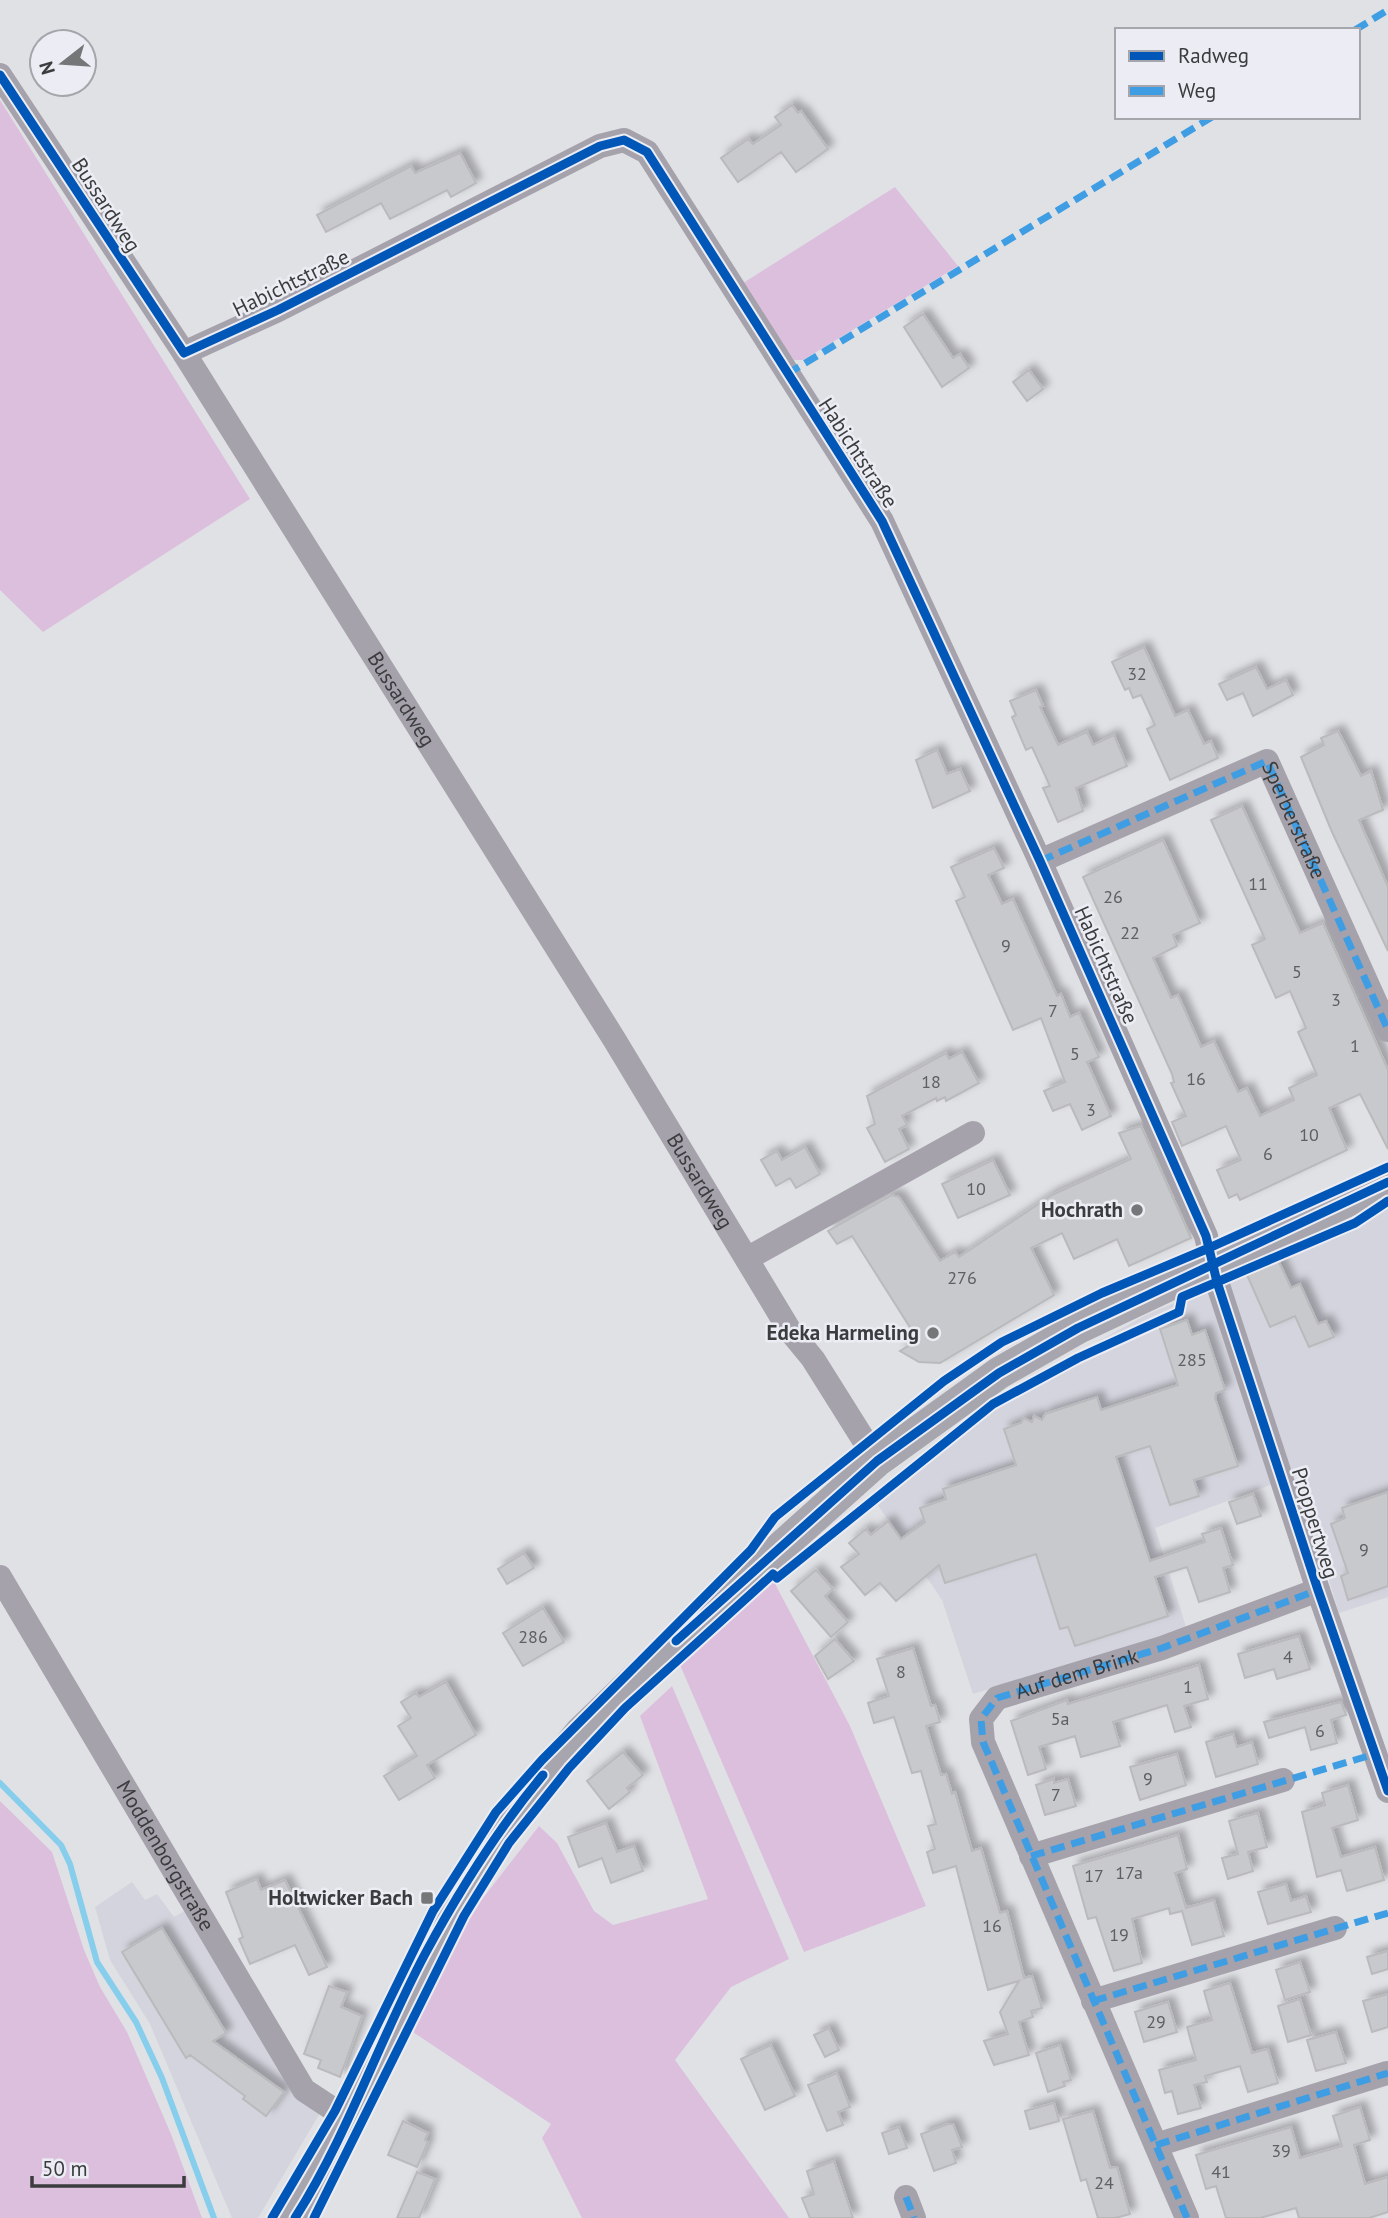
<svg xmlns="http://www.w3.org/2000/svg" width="1388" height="2218" font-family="'PT Sans',sans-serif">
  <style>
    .built { fill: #d3d4dd }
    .green { fill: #dcbfdd }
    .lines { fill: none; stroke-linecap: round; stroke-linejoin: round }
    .stream { stroke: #87ceec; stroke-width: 6 }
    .building { fill: #c7c9cc; stroke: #bababd; stroke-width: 2; filter: url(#shadow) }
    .minor { stroke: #a5a2ac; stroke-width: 24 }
    .major { stroke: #a7a5ae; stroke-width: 32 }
    .quiet { stroke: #3f9ee3; stroke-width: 7; stroke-dasharray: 14 7; stroke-linecap: butt }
    .cycleway-casing { stroke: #ecedf4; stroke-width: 13 }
    .cycleway { stroke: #0057b8; stroke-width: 9 }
    .poi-dot { fill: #757678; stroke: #ecedf4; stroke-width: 2.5 }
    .labels { text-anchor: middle; stroke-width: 5; stroke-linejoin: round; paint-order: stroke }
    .number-label { font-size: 18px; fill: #5e5f62 }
    .street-label { font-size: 21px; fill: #3b3c3e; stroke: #ecedf4 }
    .poi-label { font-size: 21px; font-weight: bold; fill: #3b3c3e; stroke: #ecedf4; text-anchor: end }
  </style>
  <defs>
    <filter id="shadow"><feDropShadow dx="6" dy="-6" stdDeviation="3.5" flood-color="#0004"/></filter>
  </defs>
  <rect width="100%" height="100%" fill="#e0e1e5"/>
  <path class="built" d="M1388 1204V1597L1339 1613 1297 1475 1155 1528 1187 1630 973 1694 942 1600 871 1495 949 1431 1000 1395 1146 1315 1334 1234Z
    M132 1882 145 1900 157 1894 174 1917 186 1910 320 2113 258 2218H232L150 2024 110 1960 95 1907Z"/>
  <path class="green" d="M0 100 250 499 43 632 0 590Z
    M895 187 958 266 803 360H794L740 285Z
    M772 1578 850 1726 926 1906 804 1952 680 1665Z
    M672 1686 789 1959 731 1987 675 2060 789 2218H582L542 2138 551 2124 413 2032 469 1916 539 1826 557 1843 594 1911 613 1925 708 1899 640 1716Z
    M0 1801 52 1852 84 1950 100 1987 127 2032 171 2134 202 2218H0Z"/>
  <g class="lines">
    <path class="stream" d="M0 1783 61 1845 70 1864 97 1962 136 2022 162 2078 214 2218"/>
  </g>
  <path class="building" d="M792 105 798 113 801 111 828 149 796 172 781 152 738 182 721 158 748 139 753 144 781 125 775 117Z
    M460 153 476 183 451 197 447 190 390 219 381 203 326 232 317 215 411 166 415 173Z
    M923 314 953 358 960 354 969 368 942 387 904 327Z
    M1029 370 1043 389 1027 401 1013 382Z
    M1144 647 1175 716 1188 710 1204 744 1211 741 1218 758 1170 780 1147 729 1155 725 1141 695 1133 698 1129 688 1125 690 1112 662Z
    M1256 667 1267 689 1286 680 1293 695 1253 716 1243 693 1227 700 1219 684Z
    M1036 690 1043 706 1040 707 1058 745 1087 732 1093 745 1114 735 1127 766 1076 788 1083 811 1058 822 1043 788 1050 786 1032 747 1026 750 1012 717 1016 715 1010 701Z
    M1338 731 1361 776 1371 771 1383 810 1359 820 1388 887V951L1332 832 1301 757 1324 745 1321 738Z
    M937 750 947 774 960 769 970 791 933 808 916 760Z
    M1242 806 1300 933 1323 923 1388 1070V1149L1360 1094 1329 1108 1347 1150 1240 1200 1237 1194 1229 1198 1217 1170 1241 1160 1226 1126 1182 1146 1172 1122 1186 1116 1171 1083 1174 1082 1172 1074 1083 877 1163 840 1200 923 1173 935 1177 946 1153 958 1171 998 1178 995 1201 1047 1214 1041 1238 1092 1247 1088 1260 1116 1294 1100 1289 1088 1317 1075 1298 1032 1306 1028 1290 991 1276 998 1252 945 1265 939 1211 820Z
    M994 848 1004 868 988 875 1002 904 1013 899 1057 996 1061 994 1070 1017 1079 1013 1099 1057 1087 1062 1111 1116 1082 1130 1070 1104 1053 1111 1044 1091 1065 1082 1041 1018 1013 1030 956 901 965 897 951 867Z
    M962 1052 979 1083 946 1101 945 1097 937 1101 936 1098 902 1116 907 1125 899 1129 909 1149 885 1162 867 1128 875 1124 867 1096 946 1053 949 1059Z
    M1141 1126 1191 1238 1129 1266 1117 1239 1074 1259 1062 1233 1031 1248 1054 1295 940 1363 919 1362 900 1351 918 1340 852 1236 837 1244 828 1231 892 1195 899 1197 940 1261 955 1252 959 1257 1052 1195 1131 1159 1119 1133Z
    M805 1147 820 1174 796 1188 790 1178 776 1186 761 1160 777 1151 782 1160Z
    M993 1160 1010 1195 958 1218 942 1184Z
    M1278 1260 1291 1288 1300 1284 1318 1324 1326 1321 1334 1337 1309 1347 1295 1316 1270 1327 1247 1275Z
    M1187 1320 1192 1335 1205 1330 1225 1390 1216 1393 1215 1398 1238 1466 1194 1480 1199 1496 1170 1505 1150 1446 1116 1457 1150 1561 1205 1542 1202 1534 1221 1528 1233 1565 1223 1568 1230 1592 1199 1602 1187 1567 1155 1577 1168 1616 1075 1646 1068 1627 1060 1629 1036 1554 945 1583 939 1565 896 1601 880 1583 865 1595 841 1567 859 1554 849 1543 866 1529 871 1535 888 1521 901 1539 925 1522 920 1508 946 1499 943 1489 1016 1465 1004 1429 1021 1423 1024 1418 1032 1422 1034 1416 1042 1420 1045 1414 1097 1397 1101 1410 1178 1385 1160 1329Z
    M1388 1492V1586L1348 1600 1341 1576 1348 1573 1331 1524 1345 1518 1342 1508Z
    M1253 1494 1261 1516 1237 1524 1229 1502Z
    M524 1553 534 1568 507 1584 498 1569Z
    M816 1570 833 1589 825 1596 848 1622 831 1637 791 1591Z
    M543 1608 564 1642 523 1666 503 1633Z
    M1299 1636 1310 1669 1277 1679 1274 1669 1245 1678 1238 1654Z
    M835 1639 854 1661 828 1679 815 1656Z
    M913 1648 931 1706 935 1705 940 1722 926 1726 941 1775 946 1774 952 1794 955 1792 972 1851 981 1848 1000 1913 1007 1911 1024 1978 1032 1976 1042 2008 1031 2011 1033 2017 1019 2022 1029 2055 994 2065 984 2041 1008 2034 1000 2012 1019 1981 988 1990 956 1866 933 1873 927 1852 935 1849 928 1826 936 1824 921 1771 912 1773 894 1717 874 1723 868 1703 889 1696 877 1659Z
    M1199 1665 1208 1699 1184 1706 1191 1727 1175 1732 1167 1705 1113 1722 1120 1746 1081 1757 1075 1736 1039 1747 1046 1769 1028 1775 1011 1721 1067 1700 1068 1704Z
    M446 1682 476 1735 427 1765 435 1778 399 1800 384 1776 417 1756 398 1726 411 1718 401 1702 416 1693 419 1697Z
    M1341 1702 1346 1715 1331 1720 1337 1743 1311 1750 1305 1727 1269 1738 1264 1722Z
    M1233 1734 1237 1747 1252 1742 1258 1764 1216 1777 1206 1742Z
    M623 1752 643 1775 627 1788 630 1792 609 1809 587 1781Z
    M1177 1754 1186 1785 1140 1800 1130 1767Z
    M1054 1779V1783L1068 1779 1076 1806 1045 1815 1036 1785Z
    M1348 1785 1358 1820 1332 1828 1341 1857 1375 1847 1384 1880 1347 1891 1341 1870 1317 1877 1302 1812 1325 1805 1322 1793Z
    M1258 1813 1267 1847 1248 1852 1253 1871 1228 1879 1222 1858 1238 1854 1229 1821Z
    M606 1823 617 1852 634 1846 643 1871 611 1883 602 1858 579 1867 568 1837Z
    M1178 1835 1187 1869 1175 1873 1186 1908 1214 1900 1224 1936 1192 1945 1182 1911 1170 1914 1169 1908 1132 1919 1142 1963 1114 1971 1096 1917 1088 1919 1073 1866Z
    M257 1879 261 1890 285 1880 327 1967 309 1975 295 1945 250 1964 239 1939 243 1937 226 1892Z
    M1286 1884 1291 1901 1306 1896 1311 1912 1268 1924 1258 1892Z
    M162 1928 226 2033 213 2041 284 2092 266 2116 243 2099 245 2096 190 2055 186 2058 122 1952Z
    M1388 1951V1969L1372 1974 1367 1957Z
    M1300 1962 1310 1992 1285 2000 1276 1970Z
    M1230 1983 1252 2053 1268 2049 1278 2083 1248 2092 1240 2066 1205 2076 1207 2082 1194 2085 1201 2108 1178 2114 1172 2091 1165 2093 1159 2070 1196 2060 1187 2027 1212 2020 1204 1991Z
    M329 1986 347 1992 341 2007 362 2016 340 2077 318 2068 321 2060 304 2054Z
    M1388 1994V2027L1372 2032 1363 2001Z
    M1300 1999 1311 2035 1288 2042 1278 2006Z
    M1168 2002 1177 2032 1144 2042 1135 2012Z
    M829 2028 839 2050 825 2057 814 2035Z
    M1336 2032 1346 2063 1316 2071 1307 2040Z
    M771 2045 795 2096 765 2110 741 2059Z
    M1060 2045 1071 2080 1063 2082 1065 2086 1048 2092 1036 2053Z
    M837 2073 850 2107 838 2112 843 2125 827 2131 808 2085Z
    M1054 2103 1059 2121 1030 2129 1025 2111Z
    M1360 2107 1370 2140 1354 2145 1365 2184 1388 2177V2212L1369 2218H1299L1296 2208 1260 2218H1226L1216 2186 1206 2189 1196 2155 1291 2127 1300 2158 1342 2146 1333 2116Z
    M1093 2111 1110 2168 1117 2167 1130 2214 1115 2218H1098L1086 2179 1081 2181 1063 2119Z
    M403 2121 428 2133 425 2140 428 2142 417 2167 388 2155Z
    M948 2124H953L962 2147 952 2150 956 2163 934 2171 921 2134Z
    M899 2127 907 2148 889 2154 882 2133Z
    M834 2161 853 2218H810L802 2198 814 2194 807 2171Z
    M417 2172 435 2179 419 2218H397Z"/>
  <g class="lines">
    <g class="minor">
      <path id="s1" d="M0 75 184 353 391 683 614 1039 790 1331 813 1359 877 1461"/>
      <path d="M184 353 278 310 600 146 624 140 647 152 882 521 1040 861 1206 1236 1217 1282 1318 1590 1388 1791"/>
      <path d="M1040 861 1267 761 1388 1030"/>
      <path d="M748 1258 973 1133"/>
      <path id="s2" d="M0 1577 304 2090 348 2119"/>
      <path d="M1031 1856 1283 1780"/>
      <path d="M1093 2001 1335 1928"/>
      <path d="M1156 2145 1387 2073"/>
      <path d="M906 2197 914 2218"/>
      <path id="s3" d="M1187 2218 983 1742 981 1719 997 1698 1162 1648 1318 1590"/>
    </g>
    <path class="major" d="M295 2218 355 2105 425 1955 496 1836 580 1733 664 1652 877 1461 999 1373 1078 1328 1388 1182"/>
    <g class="quiet">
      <path d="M1355 30 1388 10"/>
      <path d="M787 374 1212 117"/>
      <path id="s4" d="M1040 861 1267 761 1388 1030"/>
      <path d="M1031 1856 1375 1754"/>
      <path d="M1093 2001 1388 1913"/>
      <path d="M1156 2145 1388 2073"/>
      <path d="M906 2197 914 2218"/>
      <path d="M1187 2218 983 1742 981 1719 997 1698 1162 1648 1318 1590"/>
    </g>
    <defs>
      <path id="cycleway" d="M0 75 184 353 278 310 600 146 624 140 647 152 882 521 1040 861 1206 1236 1217 1282 1318 1590 1388 1791
        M676 1641 877 1461 999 1373 1078 1328 1388 1182
        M272 2218 335 2111 433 1911 496 1812 542 1760 751 1550 775 1517 944 1381 1002 1342 1102 1293 1209 1248 1388 1167
        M295 2218C348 2135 379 2040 425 1954 459 1891 497 1830 543 1775
        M314 2218 464 1916 509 1843 569 1768 625 1708 773 1574 777 1578 993 1404 1078 1358 1179 1312 1182 1297 1355 1223 1388 1201"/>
    </defs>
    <use href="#cycleway" class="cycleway-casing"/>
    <use href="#cycleway" class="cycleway"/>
  </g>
  <g class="poi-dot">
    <circle cx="1137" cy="1210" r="7"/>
    <circle cx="933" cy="1333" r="7"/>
    <rect x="420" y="1891" width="14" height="14" rx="3.5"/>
  </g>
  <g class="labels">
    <g class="number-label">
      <text x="1137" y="680">32</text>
      <text x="1258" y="890">11</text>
      <text x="1113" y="903">26</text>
      <text x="1130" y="939">22</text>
      <text x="1006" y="952">9</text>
      <text x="1297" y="978">5</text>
      <text x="1336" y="1006">3</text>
      <text x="1053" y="1017">7</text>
      <text x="1355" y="1052">1</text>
      <text x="1075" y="1060">5</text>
      <text x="1196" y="1085">16</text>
      <text x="931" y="1088">18</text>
      <text x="1091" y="1116">3</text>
      <text x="1309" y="1141">10</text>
      <text x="1268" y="1160">6</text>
      <text x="976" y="1195">10</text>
      <text x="962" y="1284">276</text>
      <text x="1192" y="1366">285</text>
      <text x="1364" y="1556">9</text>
      <text x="533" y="1643">286</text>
      <text x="1288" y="1663">4</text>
      <text x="901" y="1678">8</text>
      <text x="1188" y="1693">1</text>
      <text x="1060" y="1725">5a</text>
      <text x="1320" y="1737">6</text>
      <text x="1148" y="1785">9</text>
      <text x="1056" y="1801">7</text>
      <text x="1129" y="1879">17a</text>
      <text x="1094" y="1882">17</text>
      <text x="992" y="1932">16</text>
      <text x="1119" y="1941">19</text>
      <text x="1156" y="2028">29</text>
      <text x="1281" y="2157">39</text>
      <text x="1221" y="2178">41</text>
      <text x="1104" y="2189">24</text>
    </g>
    <g class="street-label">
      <text transform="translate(106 205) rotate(57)" y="7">Bussardweg</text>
      <text transform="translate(291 283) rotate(-26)" y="7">Habichtstraße</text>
      <text transform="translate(858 453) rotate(57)" y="7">Habichtstraße</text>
      <text dy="7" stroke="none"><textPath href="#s1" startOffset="742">Bussardweg</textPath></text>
      <text dy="7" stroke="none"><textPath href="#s4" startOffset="313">Sperberstraße</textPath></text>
      <text transform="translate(1106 965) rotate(66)" y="7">Habichtstraße</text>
      <text dy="7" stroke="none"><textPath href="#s1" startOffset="1309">Bussardweg</textPath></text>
      <text transform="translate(1315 1523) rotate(73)" y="7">Proppertweg</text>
      <text dy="7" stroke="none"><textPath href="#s3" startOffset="651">Auf dem Brink</textPath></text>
      <text dy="7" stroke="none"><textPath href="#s2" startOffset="324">Moddenborgstraße</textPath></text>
    </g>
    <g class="poi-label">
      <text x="1123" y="1217">Hochrath</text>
      <text x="919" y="1340">Edeka Harmeling</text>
      <text x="413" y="1905">Holtwicker Bach</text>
    </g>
  </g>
  <rect x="1115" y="28" width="245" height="91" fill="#ecedf4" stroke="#a5a6ab" stroke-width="2"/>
  <rect x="1129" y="51" width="35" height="10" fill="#0057b8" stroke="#a5a6ab" stroke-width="2"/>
  <text x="1178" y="63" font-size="21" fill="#3b3c3e">Radweg</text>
  <rect x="1129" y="86" width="35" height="10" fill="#3f9ee3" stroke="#a5a6ab" stroke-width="2"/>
  <text x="1178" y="98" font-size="21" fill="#3b3c3e">Weg</text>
  <g transform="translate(63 63) rotate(253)"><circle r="33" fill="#ecedf4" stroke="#a5a6ab" stroke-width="2"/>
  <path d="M0-5L12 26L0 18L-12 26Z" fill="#757678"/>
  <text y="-10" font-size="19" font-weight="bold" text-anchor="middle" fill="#3b3c3e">N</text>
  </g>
  <path d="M32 2176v10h152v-10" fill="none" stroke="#3b3c3e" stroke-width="3.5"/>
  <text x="42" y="2176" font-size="21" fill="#3b3c3e" stroke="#ecedf4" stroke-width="5" paint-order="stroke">50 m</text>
</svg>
